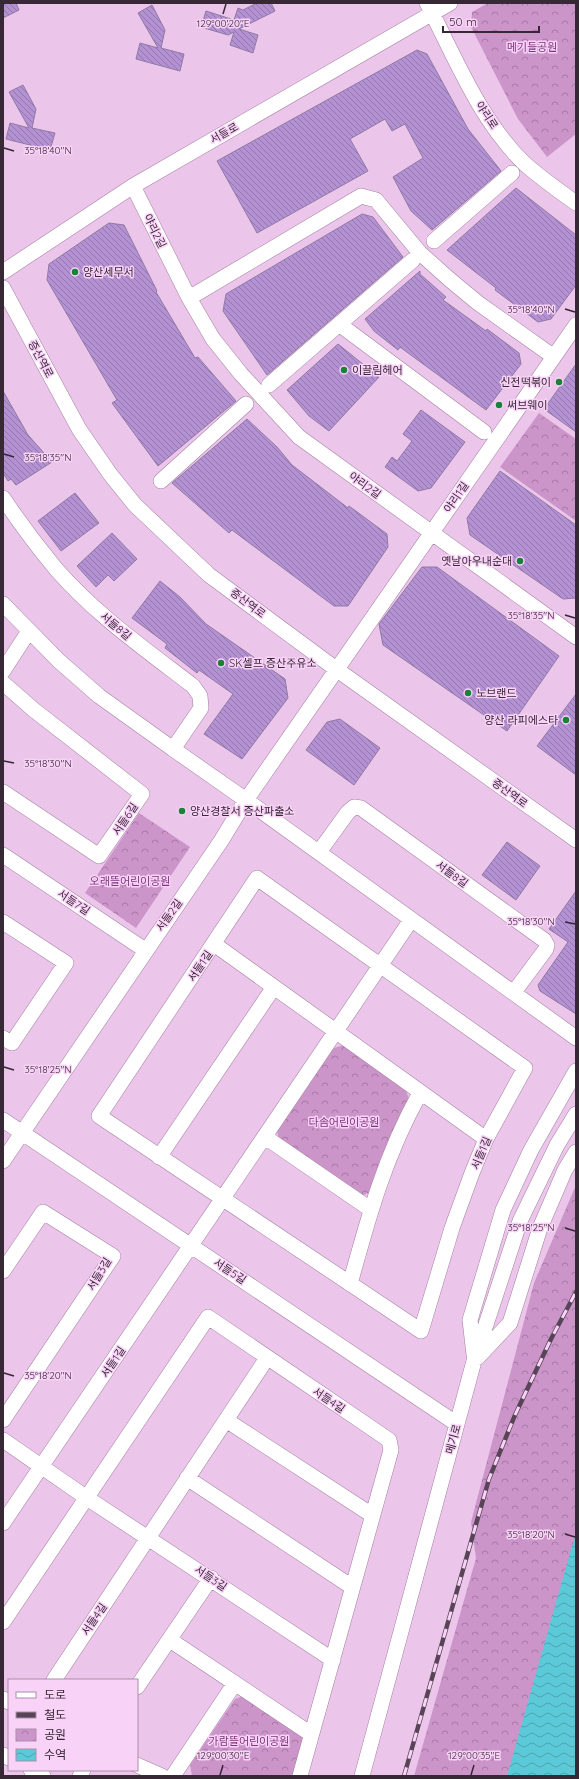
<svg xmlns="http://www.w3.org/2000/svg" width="579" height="1779" font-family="Quicksand,'Noto Sans KR',sans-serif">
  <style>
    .park { fill: url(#park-crowns) }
    .water { fill: url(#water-waves) }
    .building { fill: url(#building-back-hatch); stroke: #8f7aa3 }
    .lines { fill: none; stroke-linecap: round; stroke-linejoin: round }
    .minor-casing { stroke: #a27fa0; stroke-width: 16 }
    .minor { stroke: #fff; stroke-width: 15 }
    .rail-casing { stroke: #574456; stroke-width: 4.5 }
    .rail { stroke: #f9d2f7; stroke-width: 3; stroke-dasharray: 9; stroke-linecap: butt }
    .ticks { fill: none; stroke: #372836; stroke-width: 1.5 }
    .poi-dot { fill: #188238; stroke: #f9d2f7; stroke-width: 1.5 }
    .labels { text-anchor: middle; stroke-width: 3; stroke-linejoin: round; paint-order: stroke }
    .park-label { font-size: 11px; fill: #7d387c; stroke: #f9d2f7 }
    .street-label { font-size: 11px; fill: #372836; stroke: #f9d2f7 }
    .poi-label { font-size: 11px; fill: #372836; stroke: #f9d2f7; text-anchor: start }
    .ticks-label { font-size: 10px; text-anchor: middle; fill: #372836; stroke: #f9d2f7; stroke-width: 3; stroke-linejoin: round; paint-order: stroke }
  </style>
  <defs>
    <pattern id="park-crowns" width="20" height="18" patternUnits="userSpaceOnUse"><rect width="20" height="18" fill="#cc95ca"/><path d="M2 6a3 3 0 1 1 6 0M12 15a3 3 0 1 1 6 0" fill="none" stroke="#a67aa5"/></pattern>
    <pattern id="water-waves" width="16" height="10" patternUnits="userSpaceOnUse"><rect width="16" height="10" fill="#5cc9d9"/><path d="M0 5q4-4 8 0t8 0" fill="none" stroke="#4da3b1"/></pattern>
    <pattern id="building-back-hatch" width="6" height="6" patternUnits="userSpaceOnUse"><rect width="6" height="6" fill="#b491d3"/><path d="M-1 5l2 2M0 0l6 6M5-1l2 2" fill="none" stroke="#9376ac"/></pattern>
  </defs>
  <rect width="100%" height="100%" fill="#ecc5ea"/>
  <path class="park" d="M488 3H576V134L547 157 518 119 471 27 472 12Z
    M539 413 576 439V521L500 467Z
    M139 813 190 847 136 928 85 893Z
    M344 1045 405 1088 409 1099 378 1167 371 1192 361 1196 279 1140 277 1131 334 1048Z
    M576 1185V1776H414L476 1558 471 1522 534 1283Z
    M243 1696 301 1735 304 1743 295 1776H192L190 1765 235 1699Z"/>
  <path class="water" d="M576 1536V1776H507L572 1546Z"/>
  <path class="building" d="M3 3H16L19 10 3 18Z
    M257 3H271L275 11 239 29 258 35 253 53 230 45 234 32 228 35 201 27 206 11 234 20 238 8 243 10Z
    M152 5 165 30 161 48 184 54 180 71 136 59 140 43 158 48 138 13Z
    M417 50 427 54 468 129 501 171 432 230 411 211 393 177 423 158 405 124 392 131 385 119 350 139 368 171 257 233 217 161Z
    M23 85 36 109 32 128 55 133 50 150 6 139 10 123 29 128 9 92Z
    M516 188 576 235V285L551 319 538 322 495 290 496 288 447 250Z
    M362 214 373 217 403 257 267 375 223 311 226 294Z
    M109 223 124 225 157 291 156 292 195 358 198 357 236 401 158 466 112 403 117 400 47 280 49 264Z
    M420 271V274L446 297 443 300 486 331 487 329 519 353 521 364 486 410 400 347 398 350 374 331 365 319Z
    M338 344 379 377 329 431 309 416 287 390Z
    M576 364V432L544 409Z
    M3 391 28 435 52 462 16 485 11 479 8 481 3 473Z
    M421 410 465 442 431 488 418 491 385 467 392 457 397 461 412 441 403 434Z
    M247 419 277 447 292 465 348 508 349 506 387 534 388 547 348 606H334L232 530 229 533 172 483Z
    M500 471 576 525V598L563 599 470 535 467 518Z
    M75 493 99 523 61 551 38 521Z
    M112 533 137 559 114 581 108 575 96 587 77 566Z
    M422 567H437L559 656 507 731 383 645 379 624Z
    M160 581 180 597 206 624 285 679 288 698 242 759 204 734 233 694 199 670 197 673 165 648 167 644 132 618Z
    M576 694V775L537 746Z
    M340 719 380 748 354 785 306 750 327 722Z
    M507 842 540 866 516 900 482 875Z
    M576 891V1014L540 991 538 985 568 942 549 929Z"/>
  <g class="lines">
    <defs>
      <path id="minor" d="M427 3C455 57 480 121 525 164 541 178 559 191 576 203
        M133 186 189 298 213 339 241 374 299 437 576 637
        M434 241 512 173
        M3 272 133 186 450 3
        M3 288 79 429 110 474 135 505 209 575 336 669 576 840
        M189 298 361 196 376 200 420 253 449 279 478 303 554 357
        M339 324 484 432
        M269 385 413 260
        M161 481 246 404
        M3 498C19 522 37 546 56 569 95 614 146 650 193 686L200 696 201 708 173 749 246 800 576 1038
        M3 604 59 661 99 696 173 749
        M3 671 29 631
        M3 683 34 710 142 794 99 856 3 792
        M319 852 348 812 354 807 361 808 544 940 547 945 546 949 514 992
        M3 855 145 950
        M257 878 525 1068 486 1139 472 1173 452 1228 421 1331 99 1116Z
        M3 922 66 963 12 1043 3 1038
        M214 944 486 1139
        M3 1120 457 1424
        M265 1137 370 1209
        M159 1157 274 987
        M3 1161 221 841 246 800 576 325
        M3 1271 43 1212 113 1256 3 1420
        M350 1284C369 1215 385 1156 420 1093
        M474 1355 470 1320 503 1210 531 1150 576 1071
        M478 1357 510 1323 540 1228 565 1170 576 1152
        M226 1420 372 1515
        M3 1440 87 1498 333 1660
        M187 1478 352 1587
        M3 1523 411 920
        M3 1622 208 1317 389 1440 391 1450 300 1776
        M170 1640 311 1734
        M54 1680 267 1358
        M137 1687 211 1578
        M3 1699 9 1702
        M3 1755 9 1758
        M137 1765 162 1776
        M31 1770 43 1776
        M80 1776 83 1770
        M173 1776 235 1683
        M362 1776 474 1361 520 1221 557 1145 576 1114"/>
    </defs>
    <use href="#minor" class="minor-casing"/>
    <use href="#minor" class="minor"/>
    <defs>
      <path id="rail" d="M404 1776 489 1479 515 1415 551 1339 576 1292"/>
    </defs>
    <use href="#rail" class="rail-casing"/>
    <use href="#rail" class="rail"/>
  </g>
  <path class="ticks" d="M223 14 226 4M4 148 14 151M565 309 575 312M4 454 14 457M565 615 575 618M4 761 14 763M565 922 575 924M4 1067 14 1070M565 1228 575 1231M4 1373 14 1376M565 1534 575 1537M220 1775 223 1765M471 1775 474 1765"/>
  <g class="poi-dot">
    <circle cx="75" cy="272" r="4"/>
    <circle cx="344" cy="370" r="4"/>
    <circle cx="559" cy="382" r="4"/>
    <circle cx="499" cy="405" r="4"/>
    <circle cx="520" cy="561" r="4"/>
    <circle cx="221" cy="663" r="4"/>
    <circle cx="468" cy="693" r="4"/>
    <circle cx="566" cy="720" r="4"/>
    <circle cx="182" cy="811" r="4"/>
  </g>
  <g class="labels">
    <g class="park-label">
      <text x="532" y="51">메기들공원</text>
      <text x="130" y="885">오래뜰어린이공원</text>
      <text x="344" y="1126">다솜어린이공원</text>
      <text x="249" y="1745">가람뜰어린이공원</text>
    </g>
    <g class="street-label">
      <text transform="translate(487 115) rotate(57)" y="4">야리로</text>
      <text transform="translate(224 133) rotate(-30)" y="4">서들로</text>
      <text transform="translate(155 231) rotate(64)" y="4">야리2길</text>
      <text transform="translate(41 359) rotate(62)" y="4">증산역로</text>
      <text transform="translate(365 485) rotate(36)" y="4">야리2길</text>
      <text transform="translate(456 497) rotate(-55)" y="4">야리1길</text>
      <text transform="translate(248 603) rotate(37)" y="4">증산역로</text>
      <text transform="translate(116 626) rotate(40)" y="4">서들8길</text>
      <text transform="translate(510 793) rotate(36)" y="4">증산역로</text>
      <text transform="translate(125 819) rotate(-56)" y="4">서들6길</text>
      <text transform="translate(452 874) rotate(36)" y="4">서들8길</text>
      <text transform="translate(74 902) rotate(34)" y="4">서들7길</text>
      <text transform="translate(169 915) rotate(-55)" y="4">서들2길</text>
      <text transform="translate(200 966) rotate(-56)" y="4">서들1길</text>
      <text transform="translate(481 1153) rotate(-67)" y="4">서들1길</text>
      <text transform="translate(230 1271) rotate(34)" y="4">서들5길</text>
      <text transform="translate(99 1274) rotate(-59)" y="4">서들3길</text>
      <text transform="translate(113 1362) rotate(-56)" y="4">서들1길</text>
      <text transform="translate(329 1400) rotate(34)" y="4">서들4길</text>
      <text transform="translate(453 1439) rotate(-75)" y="4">메기로</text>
      <text transform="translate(211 1578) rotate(34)" y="4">서들3길</text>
      <text transform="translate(94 1619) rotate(-56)" y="4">서들4길</text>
    </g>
    <g class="poi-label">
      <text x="83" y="276">양산세무서</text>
      <text x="352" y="374">이끌림헤어</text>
      <text x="551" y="386" text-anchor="end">신전떡볶이</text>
      <text x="507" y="409">써브웨이</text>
      <text x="512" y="565" text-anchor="end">옛날아우내순대</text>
      <text x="229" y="667">SK셀프 증산주유소</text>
      <text x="476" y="697">노브랜드</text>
      <text x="558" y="724" text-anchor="end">양산 라피에스타</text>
      <text x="190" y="815">양산경찰서 증산파출소</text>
    </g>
  </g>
  <g class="ticks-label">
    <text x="223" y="27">129°00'20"E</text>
    <text x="48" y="154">35°18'40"N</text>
    <text x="531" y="313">35°18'40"N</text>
    <text x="48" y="461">35°18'35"N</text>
    <text x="531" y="619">35°18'35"N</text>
    <text x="48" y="767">35°18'30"N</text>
    <text x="531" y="925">35°18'30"N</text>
    <text x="48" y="1073">35°18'25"N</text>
    <text x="531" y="1231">35°18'25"N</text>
    <text x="48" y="1379">35°18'20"N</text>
    <text x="531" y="1538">35°18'20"N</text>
    <text x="223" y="1759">129°00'30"E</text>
    <text x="474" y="1759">129°00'35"E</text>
  </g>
  <rect width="579" height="1779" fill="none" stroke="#372836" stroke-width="8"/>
  <rect x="8" y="1679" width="130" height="92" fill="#f9d2f7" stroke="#ab8eaa"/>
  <rect x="16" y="1692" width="20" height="6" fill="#ffffff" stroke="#ab8eaa"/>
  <text x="44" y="1699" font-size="12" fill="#372836">도로</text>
  <rect x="16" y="1712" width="20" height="6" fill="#574456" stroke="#ab8eaa"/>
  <text x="44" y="1719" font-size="12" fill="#372836">철도</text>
  <rect x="16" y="1729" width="20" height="12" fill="url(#park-crowns)" stroke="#ab8eaa"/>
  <text x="44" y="1739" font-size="12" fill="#372836">공원</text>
  <rect x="16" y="1749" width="20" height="12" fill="url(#water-waves)" stroke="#ab8eaa"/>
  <text x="44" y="1759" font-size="12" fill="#372836">수역</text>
  <path d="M443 26v6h96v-6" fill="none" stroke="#372836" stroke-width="2"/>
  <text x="449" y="26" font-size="12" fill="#372836" stroke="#f9d2f7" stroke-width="3" paint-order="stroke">50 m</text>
</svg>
